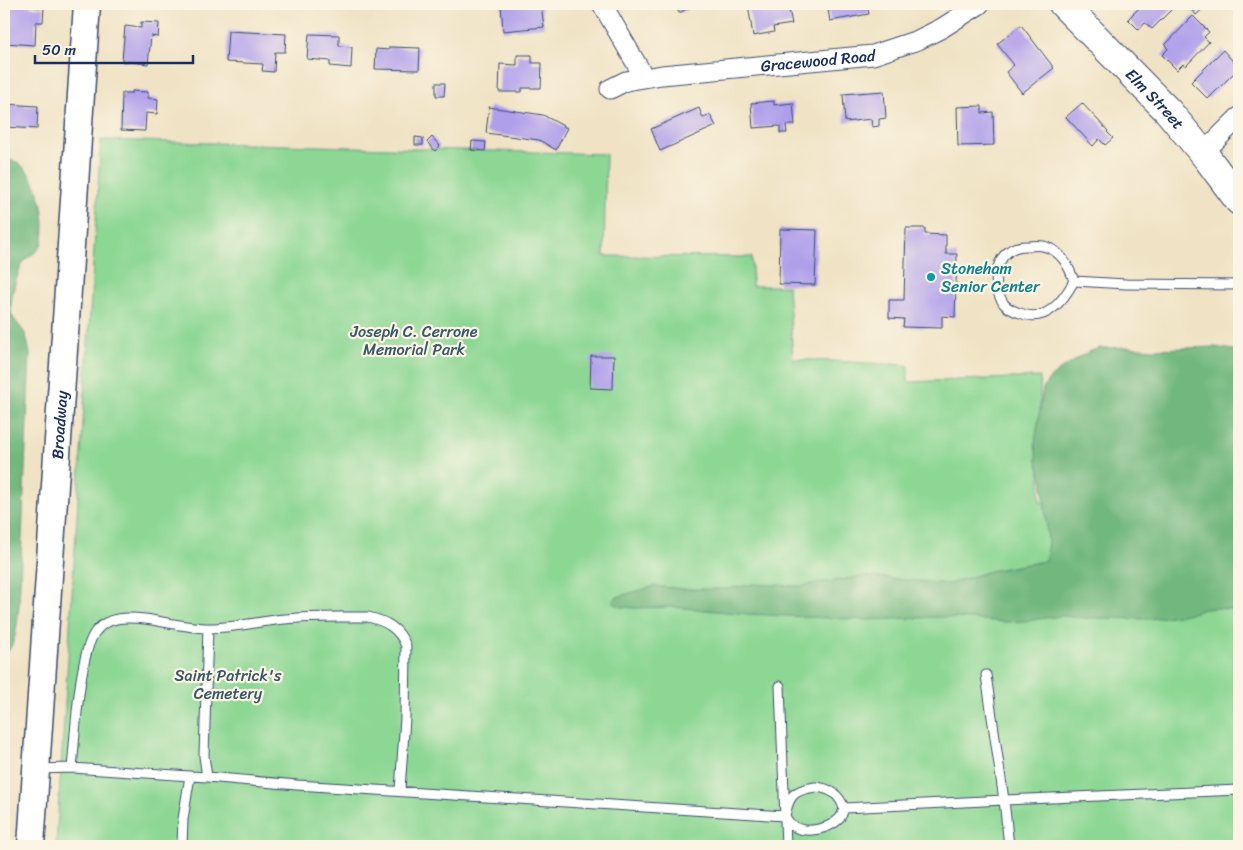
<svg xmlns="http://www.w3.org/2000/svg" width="1243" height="850" font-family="Sriracha,sans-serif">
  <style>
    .green { fill: #8dd794; stroke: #548379 }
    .forest { fill: #72b87e; stroke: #46746e }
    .building { fill: #af9feb }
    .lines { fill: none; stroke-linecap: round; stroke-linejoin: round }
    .service-casing { stroke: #3b4a6d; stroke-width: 11 }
    .minor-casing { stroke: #3b4a6d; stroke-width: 21 }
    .secondary-casing { stroke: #3b4a6d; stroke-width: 29 }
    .primary-casing { stroke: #3b4a6d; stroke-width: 30 }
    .service { stroke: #fff; stroke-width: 9 }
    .minor { stroke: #fff; stroke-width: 19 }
    .secondary { stroke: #fff; stroke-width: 26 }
    .primary { stroke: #fff; stroke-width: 28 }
    .culture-dot { fill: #0f9aa8; stroke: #fcf5e5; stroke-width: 2 }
    .labels { text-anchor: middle; stroke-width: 4.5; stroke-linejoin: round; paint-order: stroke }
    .street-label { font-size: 16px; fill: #1b2f5e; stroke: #fcf5e5 }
    .culture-label { font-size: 16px; fill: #0d838f; stroke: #fcf5e5; text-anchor: start }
    .park-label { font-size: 16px; fill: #38596c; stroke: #fcf5e5 }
  </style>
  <rect width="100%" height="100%" fill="#fcf5e5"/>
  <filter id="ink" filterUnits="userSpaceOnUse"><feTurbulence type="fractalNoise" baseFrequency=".02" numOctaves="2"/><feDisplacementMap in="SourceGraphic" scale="10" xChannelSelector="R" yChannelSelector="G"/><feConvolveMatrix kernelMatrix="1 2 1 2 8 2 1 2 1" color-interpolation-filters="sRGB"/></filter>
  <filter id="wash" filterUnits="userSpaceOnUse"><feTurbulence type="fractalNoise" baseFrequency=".0096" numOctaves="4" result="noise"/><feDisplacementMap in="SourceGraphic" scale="20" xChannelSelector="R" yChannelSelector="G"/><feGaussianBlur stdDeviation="1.12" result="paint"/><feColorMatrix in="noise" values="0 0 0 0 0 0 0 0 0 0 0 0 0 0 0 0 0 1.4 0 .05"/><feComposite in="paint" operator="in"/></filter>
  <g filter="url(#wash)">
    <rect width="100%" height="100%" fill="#f0e3c5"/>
    <path class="green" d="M101 140 606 154 604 256 752 257V286H788L793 359 908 365V382L1040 377V502L1239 505V846H56Z"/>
    <path class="forest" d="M4 159C10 160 17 161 21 165 40 181 48 220 42 243 40 251 32 254 26 259 18 268 10 298 11 310 11 319 20 325 24 332 28 338 28 347 30 354L19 606C17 621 17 646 4 655Z
      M1127 347 1154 349 1215 347 1239 351V610L1215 608 1204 609 1192 613 1150 619 1085 618 1060 616 1024 621 1006 622 941 617 867 620 748 614 674 607 634 608 622 607 612 602 617 597 654 586 684 589H727L754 584 799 586 865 576 949 584 989 571 1044 561 1046 558 1048 540 1042 478 1037 461 1035 443 1043 388 1051 377 1061 369 1088 352 1100 348Z"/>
    <g id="blocks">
      <path class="building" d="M4 4H27V6L44 8 43 22H36L35 45 4 43Z
        M501 4H541L544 27 503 31Z
        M674 4H697L679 13Z
        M748 4H788L792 24 773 27 774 32 753 36Z
        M827 4H867L869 14 830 21Z
        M1143 4H1167L1172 9 1152 29 1145 23 1139 30 1128 19Z
        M1194 4H1208L1196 15 1190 8Z
        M1193 16 1209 32 1204 37 1209 42 1186 66 1183 64 1177 70 1162 55 1168 49 1165 45Z
        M141 22 159 23 158 37 151 36 148 64 122 61 125 26 141 28Z
        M1021 25 1054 68 1022 93 1006 72 1014 65 997 44Z
        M228 31 286 34 285 52H275L274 72 262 71 263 64 226 62Z
        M309 34 339 35V46L352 47 351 68 330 66V61L307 59Z
        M389 47 420 48 419 70 375 69 376 49 389 50Z
        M1223 50 1239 68 1208 99 1191 82Z
        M517 55H532V63H542L541 88H522V92H499L500 64 517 65Z
        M4 77 7 78 5 103H4Z
        M436 83H445L444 96H436Z
        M132 91 148 92V98L158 99 157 114 146 113 145 131 121 130 122 93H132Z
        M884 91 886 118 879 119V126L872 127 871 119 845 122 843 94Z
        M774 101V105L793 103 795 125H786L787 133H780V126L753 128 751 103Z
        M1082 103 1108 131 1107 132 1113 138 1105 145 1099 139 1093 146 1066 117Z
        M4 104 38 106 37 129 4 127Z
        M982 106V113L993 112 994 145 958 146 957 107Z
        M489 107 543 115 567 128 556 150 539 140 486 133Z
        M699 108 703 118 710 115 716 126 660 151 651 129Z
        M415 137 423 138V145H415Z
        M432 137 440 146 435 151 427 142Z
        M472 141 486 142 485 151 471 150Z
        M906 228H925V234L946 235V254H957L955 317 942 316V328L903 327 904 319 889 318V300H904Z
        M780 229 817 230 815 285 779 284Z
        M591 356H614L613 389 590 388Z"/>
    </g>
  </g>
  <g filter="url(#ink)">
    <use href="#blocks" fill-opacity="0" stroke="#3b4a6d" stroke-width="1"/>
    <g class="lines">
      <defs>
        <path id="service" d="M1027 246C1032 246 1038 245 1043 246 1061 250 1069 266 1074 281 1063 301 1046 324 1020 313 1014 311 1008 309 1004 304 993 289 993 263 1009 251 1014 247 1021 246 1027 246Z
          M1074 281 1126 284 1239 285
          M986 675 1004 800 1239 790
          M780 686 786 846
          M72 768C75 739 79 651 96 631 108 616 128 617 145 619 166 622 189 628 209 628 235 628 260 621 285 619 312 616 340 617 368 617 386 621 399 628 406 646L405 718 400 790
          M39 769 72 768 190 776 183 819 182 846
          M190 776 207 777 204 756 208 628
          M207 777 297 785 785 816
          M815 787C830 788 839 794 844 808 843 812 842 816 839 819 829 829 804 835 792 825 788 823 787 819 785 816 789 795 794 790 815 787Z
          M844 808 1004 800 1009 846"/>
        <g id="minor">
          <path d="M602 4 644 77"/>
          <path id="s1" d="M610 89 626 81 662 75 873 55 918 40 942 28 980 4"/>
          <path d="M1203 153 1239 117"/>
        </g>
        <g id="secondary">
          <path id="s2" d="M31 846 87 4"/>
        </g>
        <g id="primary">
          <path id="s3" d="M1063 4 1168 111 1207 158 1239 201"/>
        </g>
      </defs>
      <use href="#service" class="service-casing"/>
      <use href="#minor" class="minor-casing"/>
      <use href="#secondary" class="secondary-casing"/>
      <use href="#primary" class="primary-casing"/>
      <use href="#service" class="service"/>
      <use href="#minor" class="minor"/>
      <use href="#secondary" class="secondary"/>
      <use href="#primary" class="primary"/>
    </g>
  </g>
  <circle class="culture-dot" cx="931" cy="277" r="5"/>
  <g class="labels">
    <g class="street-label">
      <text dy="6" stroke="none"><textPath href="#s1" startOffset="211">Gracewood Road</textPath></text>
      <text dy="6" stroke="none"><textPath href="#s3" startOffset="132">Elm Street</textPath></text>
      <text dy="6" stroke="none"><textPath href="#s2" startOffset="422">Broadway</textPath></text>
    </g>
    <g class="culture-label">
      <text x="941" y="274">Stoneham<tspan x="941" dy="18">Senior Center</tspan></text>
    </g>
    <g class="park-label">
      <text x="414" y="337">Joseph C. Cerrone<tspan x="414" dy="18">Memorial Park</tspan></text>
      <text x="228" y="681">Saint Patrick's<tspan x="228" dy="18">Cemetery</tspan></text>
    </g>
  </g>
  <rect width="1243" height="850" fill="none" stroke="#fcf5e5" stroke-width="20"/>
  <path d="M35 55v8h158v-8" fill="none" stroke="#1b2f5e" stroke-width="2.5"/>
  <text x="42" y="55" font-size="15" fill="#1b2f5e" stroke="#fcf5e5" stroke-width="4" paint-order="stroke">50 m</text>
</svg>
